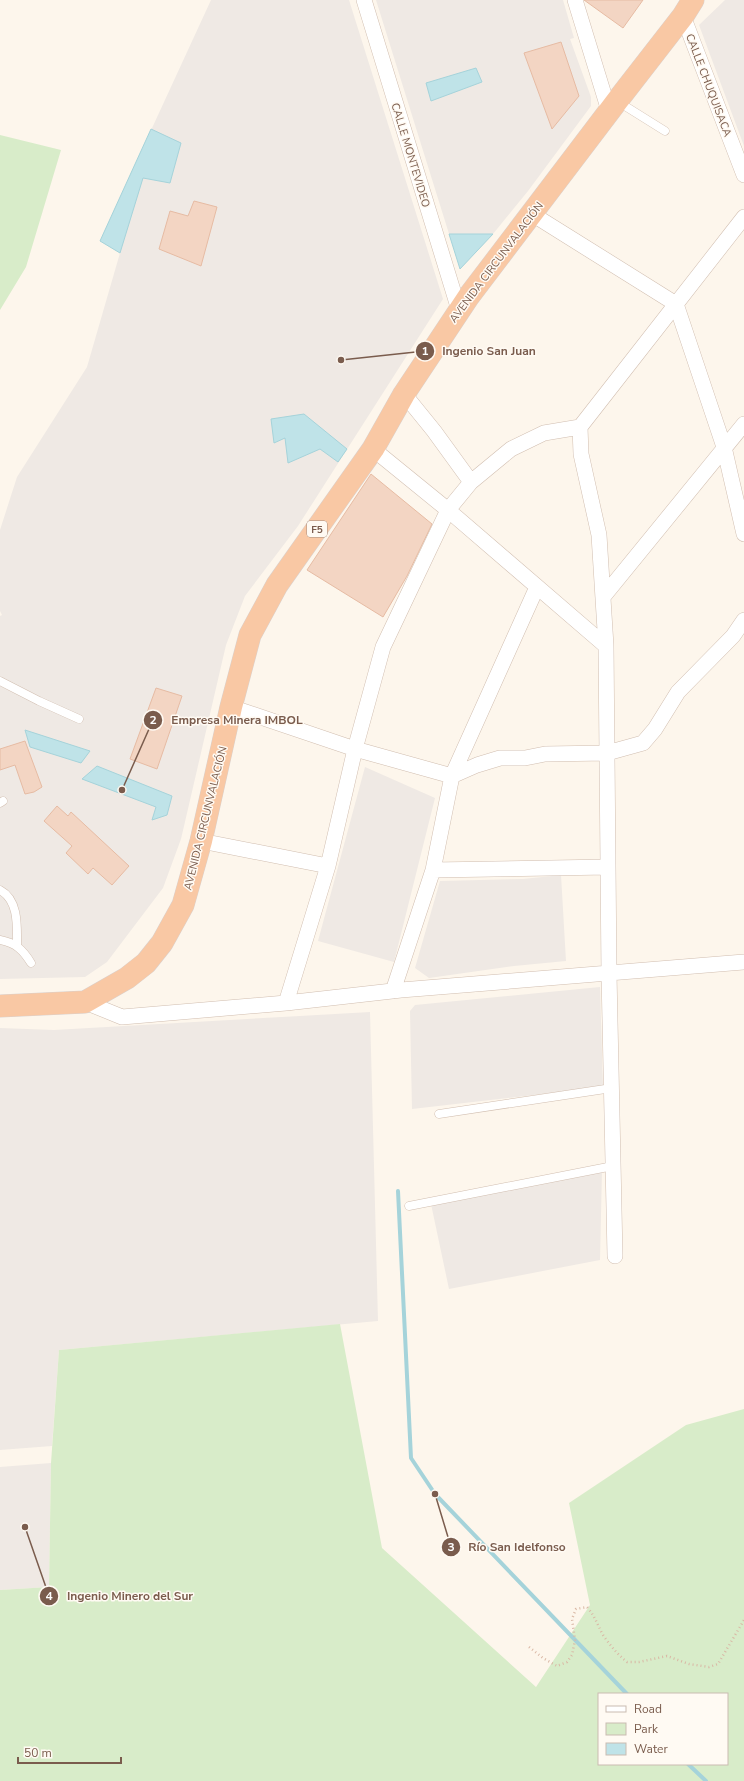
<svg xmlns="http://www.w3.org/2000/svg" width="744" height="1781" font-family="'Nunito Sans',sans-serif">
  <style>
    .industrial { fill: #efe9e4 }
    .green { fill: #d8ecc9; fill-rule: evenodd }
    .water { fill: #bfe3e8; stroke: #a5d3da }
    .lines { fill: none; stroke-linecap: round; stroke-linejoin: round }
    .stream { stroke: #a5d3da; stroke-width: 4 }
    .building { fill: #f3d5c3; stroke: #e6bba3 }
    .service-casing { stroke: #d1beb0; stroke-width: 9 }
    .minor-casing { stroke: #d1beb0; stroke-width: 16 }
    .trunk-casing { stroke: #dad1cd; stroke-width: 23 }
    .path { stroke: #d9b8a5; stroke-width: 2.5; stroke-dasharray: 1 3; stroke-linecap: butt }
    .service { stroke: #fff; stroke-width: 8 }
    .minor { stroke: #fff; stroke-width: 15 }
    .trunk { stroke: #f9c8a4; stroke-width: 22 }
    .labels { text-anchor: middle; stroke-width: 3; stroke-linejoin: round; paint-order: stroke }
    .shield { fill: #fffaf3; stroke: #a28b7f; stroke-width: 1 }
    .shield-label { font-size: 10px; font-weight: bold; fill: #7a5c4d }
    .street-label { font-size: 11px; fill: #7a5c4d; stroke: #fffaf3 }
    .leader { fill: none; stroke: #7a5c4d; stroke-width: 1.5 }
    .callout-dot { fill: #7a5c4d; stroke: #fffaf3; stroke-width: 1.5 }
    .mark-label { font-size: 12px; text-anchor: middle; font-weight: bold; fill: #fff }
    .callout-label { font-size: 12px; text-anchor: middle; font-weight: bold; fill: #7a5c4d; stroke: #fffaf3; stroke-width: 3; stroke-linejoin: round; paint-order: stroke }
  </style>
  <rect width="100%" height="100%" fill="#fdf6ec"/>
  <path class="industrial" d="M211 0H349L443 299 298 526 245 596 226 645 181 839 163 888 107 962 85 977 0 979V616L2 615 0 611V530L17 477 87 367 120 253 100 241Z
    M376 0H563L574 38 570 39 591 97V106L528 191 493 234 460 269Z
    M725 0H744V146L699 25Z
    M365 767 435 798 394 962 318 941Z
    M561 875 566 961 514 966 429 978 415 968 440 881 523 879Z
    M600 987 603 1087 412 1109 410 1011 415 1005Z
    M370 1012 378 1321 59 1350 52 1446 0 1450V1028L54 1030Z
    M602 1170 600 1260 449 1289 431 1204Z
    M51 1463 49 1587 0 1590V1467Z"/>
  <path class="green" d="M0 135 61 150 26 267 0 310Z
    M340 1324 382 1548 536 1687 590 1605 569 1503 686 1425 744 1409V1781H0V1590L49 1587 51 1463 59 1350ZM599 1694H727V1764H599Z"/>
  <path class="water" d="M476 68 482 82 431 101 426 83Z
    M151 129 181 143 170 183 143 178 120 253 100 241Z
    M449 234H493L460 269Z
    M304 414 347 449 338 462 320 449 288 463 285 438 274 443 271 419Z
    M25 730 90 751 81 763 30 747Z
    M97 766 172 796 167 815 152 820 156 807 82 779Z"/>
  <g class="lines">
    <path class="stream" d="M398 1191 411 1458 435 1494 627 1694
      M688 1764 706 1781"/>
  </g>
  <path class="building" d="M584 0H643L623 28Z
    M561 42 579 96 552 129 524 53Z
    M194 201 217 207 201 266 159 249 170 211 188 216Z
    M371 474 432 524 407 576 383 617 307 570Z
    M156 688 182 696 157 769 130 759Z
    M25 741 42 787 34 792 25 794 15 765 0 770V749Z
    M57 806 68 816 71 812 129 866 112 885 93 868 88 874 66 853 72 846 44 821Z"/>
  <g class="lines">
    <defs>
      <path id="service" d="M617 101 665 131
        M0 681 39 701 79 719
        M0 803 3 801
        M0 890C19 900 17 927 17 945
        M0 940C16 943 23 950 31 963
        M439 1114 612 1088
        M409 1206 613 1166"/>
      <path id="minor" d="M364 0 459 310
        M575 0 609 111
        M683 16 744 175
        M532 214 676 304 724 447 744 534
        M404 394 434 431 471 482
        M373 449 448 510 606 646
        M603 597 744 424
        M231 707 355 749 452 776 477 765 500 758H525L545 754 607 753 643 743 655 729 678 692 733 636 744 620
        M201 841 328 866
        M433 870 608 867
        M393 991 433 870 452 776 537 587
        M85 1002 122 1017 286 1003 401 990 744 962
        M286 1003 328 866 355 749 383 647 448 510 471 482 511 449 544 433 580 427
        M615 1256 609 974 606 646 599 535 581 454 580 427 744 217"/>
      <path id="trunk" d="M0 1006 85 1002 127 978 146 963 162 943 183 905 201 841 231 707 250 635 277 585 373 449 404 394 469 296 617 101 683 16 693 0"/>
    </defs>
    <use href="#service" class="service-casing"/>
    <use href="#minor" class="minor-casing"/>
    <use href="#trunk" class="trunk-casing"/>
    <path class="path" d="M529 1647 543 1658 557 1666 567 1662 572 1655 575 1640 572 1619 576 1609 587 1607C595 1616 597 1624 603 1635 610 1645 617 1654 627 1662H639L667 1656 689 1664 709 1667 718 1664 744 1620"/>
    <use href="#service" class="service"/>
    <use href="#minor" class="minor"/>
    <use href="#trunk" class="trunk"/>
  </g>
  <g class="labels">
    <rect class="shield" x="307" y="521" width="20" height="16" rx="3"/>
    <g class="shield-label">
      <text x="317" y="533">F5</text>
    </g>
    <g class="street-label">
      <text transform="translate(709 85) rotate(69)" y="4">CALLE CHUQUISACA</text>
      <text transform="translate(411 155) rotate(73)" y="4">CALLE MONTEVIDEO</text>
      <text transform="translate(496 262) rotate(-53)" y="4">AVENIDA CIRCUNVALACIÓN</text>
      <text transform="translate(205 818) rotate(-76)" y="4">AVENIDA CIRCUNVALACIÓN</text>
    </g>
  </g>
  <path class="leader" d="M341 360L425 351M122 790L153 720M435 1494L451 1547M25 1527L49 1596"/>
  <g class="callout-dot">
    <circle cx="341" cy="360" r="4"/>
    <circle cx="122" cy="790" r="4"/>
    <circle cx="435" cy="1494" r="4"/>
    <circle cx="25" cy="1527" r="4"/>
    <circle cx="425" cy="351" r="10"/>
    <circle cx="153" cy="720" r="10"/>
    <circle cx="451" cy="1547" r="10"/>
    <circle cx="49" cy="1596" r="10"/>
  </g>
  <g class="mark-label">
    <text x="425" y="355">1</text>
    <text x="153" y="724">2</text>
    <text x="451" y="1551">3</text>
    <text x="49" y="1600">4</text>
  </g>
  <g class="callout-label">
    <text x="489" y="355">Ingenio San Juan</text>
    <text x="237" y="724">Empresa Minera IMBOL</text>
    <text x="517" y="1551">Río San Idelfonso</text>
    <text x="130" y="1600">Ingenio Minero del Sur</text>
  </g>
  <rect x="598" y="1693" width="130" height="72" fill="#fffaf3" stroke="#cabbb1"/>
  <rect x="606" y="1706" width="20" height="6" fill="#ffffff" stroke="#cabbb1"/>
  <text x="634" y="1713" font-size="12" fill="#7a5c4d">Road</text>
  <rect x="606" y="1723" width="20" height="12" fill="#d8ecc9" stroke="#cabbb1"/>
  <text x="634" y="1733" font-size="12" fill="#7a5c4d">Park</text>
  <rect x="606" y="1743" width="20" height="12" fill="#bfe3e8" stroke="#cabbb1"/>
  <text x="634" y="1753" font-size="12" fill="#7a5c4d">Water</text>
  <path d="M18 1757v6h103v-6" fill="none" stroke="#7a5c4d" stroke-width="2"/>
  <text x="24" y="1757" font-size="12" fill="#7a5c4d" stroke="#fffaf3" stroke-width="3" paint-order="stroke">50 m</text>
</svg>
